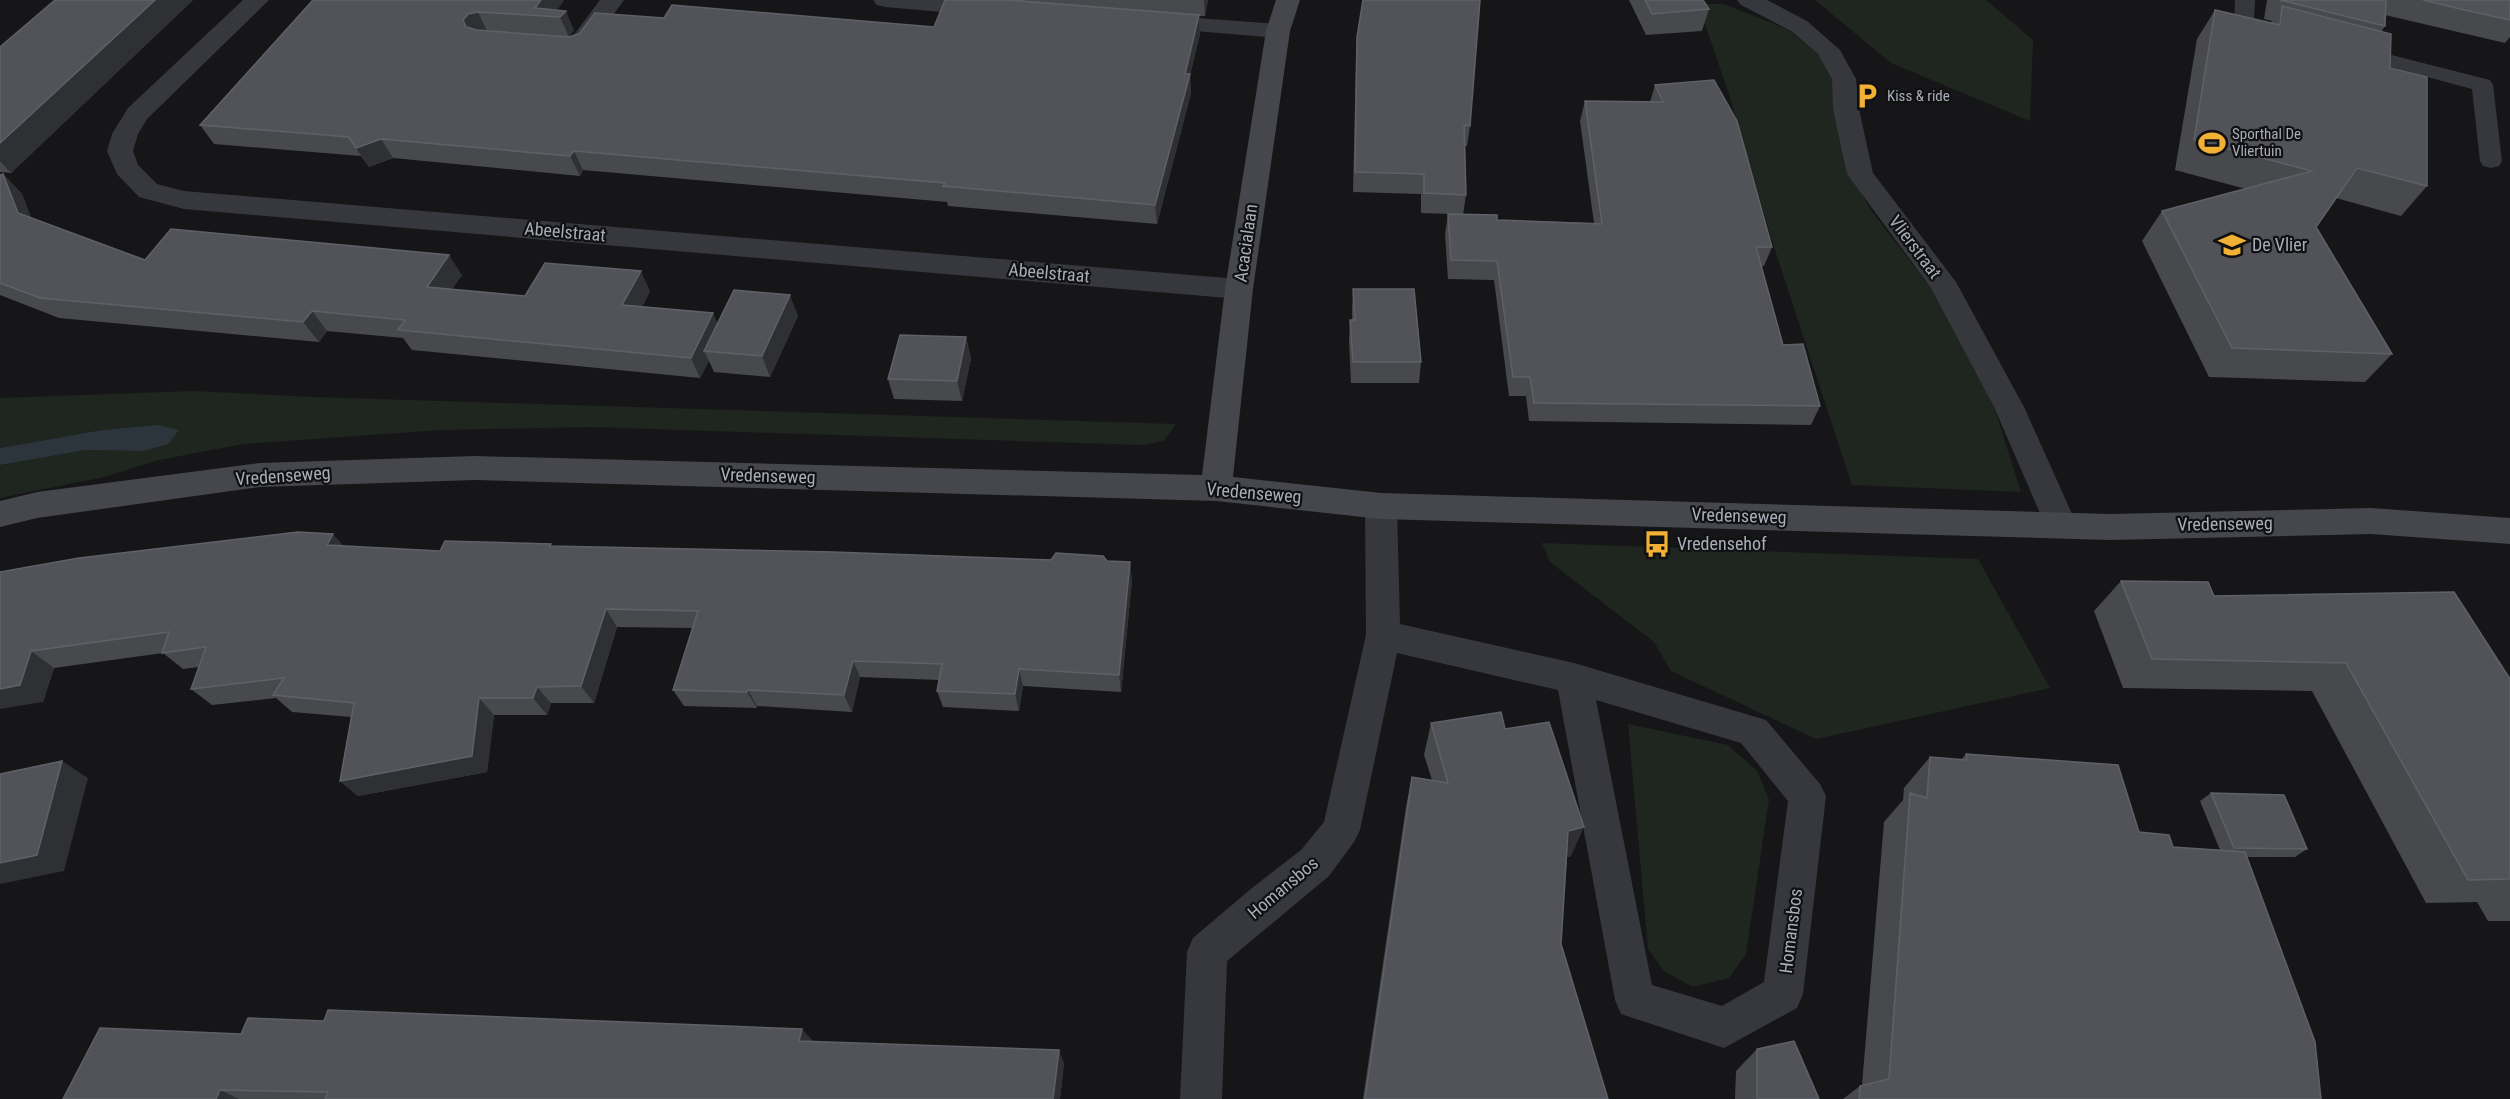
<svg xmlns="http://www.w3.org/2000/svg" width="2510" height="1099" font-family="'Roboto Condensed',sans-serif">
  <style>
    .green { fill: #1e261f }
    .water { fill: #2c353c }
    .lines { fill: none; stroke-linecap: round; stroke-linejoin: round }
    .lane { fill: #37383d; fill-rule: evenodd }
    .street { fill: #37383d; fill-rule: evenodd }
    .secondary { fill: #45474d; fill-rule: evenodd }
    .wall { fill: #47494d }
    .shaded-wall { fill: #2f3033 }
    .building { fill: #525359; stroke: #5f6168; stroke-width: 1.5 }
    .labels { text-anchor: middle; stroke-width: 4.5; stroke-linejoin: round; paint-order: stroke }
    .far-poi-label { font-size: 15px; fill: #a8adb8; stroke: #111113; text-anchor: start }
    .street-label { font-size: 18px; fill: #a8adb8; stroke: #111113 }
    .poi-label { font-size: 18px; fill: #a8adb8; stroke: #111113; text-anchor: start }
  </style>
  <rect width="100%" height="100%" fill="#161618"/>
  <path class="green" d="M1815 0H1986L2033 40 2030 121 1891 63Z
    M1698 4H1724L1787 29 1820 56 1835 78 1850 173 1870 209 1933 291 1970 356 1995 410 2021 492 1852 485 1774 247 1729 94Z
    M193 391 314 397 1176 424 1164 441 1142 445 591 427 441 430 243 444 159 460 104 477 0 498V465L86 450 143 451 158 425 102 430 0 448V398Z
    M1542 543 1978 559 2050 688 1816 739 1671 671 1654 642 1550 562Z
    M1628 724 1728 745 1757 771 1769 799 1746 954 1729 978 1693 987 1665 972 1648 949Z"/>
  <path class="water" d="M158 425 179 430 168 444 143 451 86 450 0 465V448L102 430Z"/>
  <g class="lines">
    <path class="lane" d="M2235 0H2255L2254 19 2282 27 2285 31 2282 35 2275 37 2237 27 2234 23Z
      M2352 45 2490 80 2493 85 2502 161 2499 166 2491 168 2483 166 2480 161 2472 89 2345 55 2341 51 2345 47Z"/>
    <path class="street" d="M243 0H269L147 119 138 134 133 151 138 165 157 184 184 191 1239 279 1249 282 1253 289 1249 296 1239 299 184 209 139 197 117 174 107 151 112 134 128 108Z
      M600 0H624L586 52 577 54 565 51 562 46 565 41 570 40Z
      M873 0H966L996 4 1000 9 996 14 988 16 885 7 877 5Z
      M1737 0H1767L1807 21 1840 50 1856 79 1859 109 1873 173 1956 282 2024 407 2077 525 2073 534 2061 538 2049 534 1994 407 1931 288 1847 174 1833 109 1832 79 1818 54 1791 31 1741 5Z
      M1156 15 1278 24 1286 26 1290 31 1286 36 1278 38 1148 27 1144 22 1148 17Z
      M1381 493 1392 497 1397 506 1400 624 1574 663 1766 720 1820 784 1826 796 1803 994 1797 1008 1724 1048 1621 1014 1615 1000 1558 690 1397 653 1360 830 1354 842 1329 876 1227 961 1222 1099H1180L1187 952 1193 938 1252 888 1301 850 1324 822 1366 635 1365 506 1370 497ZM1596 700 1741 743 1788 801 1764 982 1722 1006 1652 985Z"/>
    <path class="secondary" d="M1276 0H1300L1290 31 1253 289 1233 477 1381 493 2110 514 2371 508 2510 518V544L2371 534 2110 540 1381 519 1216 501 475 480 260 487 37 518 0 527V501L37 492 260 463 475 456 1202 475 1225 289 1266 31Z"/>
  </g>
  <path class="wall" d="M193 0 11 173 0 172V47Z
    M313 0H564L557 10 574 30 568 37 664 18 934 27 945 0H1208L1205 16H1199L1200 34 1190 75 1191 93 1157 224 948 206 947 202 583 170 580 176 393 158 369 167 361 156 214 144 200 125Z
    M1629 0H1703L1709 9 1702 31 1646 35Z
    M2267 0H2510V37L2505 43 2385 15V26L2381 32 2390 68 2427 186 2401 216 2336 198 2316 227 2392 354 2365 382 2209 377 2142 241 2162 211 2246 189 2175 170 2197 39 2215 10 2271 23 2272 21 2264 19Z
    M1357 37 1470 126 1467 146H1465L1466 195 1463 215 1497 220 1594 223 1580 121 1585 101 1650 102 1655 85 1772 247 1764 266H1761L1783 345 1820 406 1811 425 1529 421 1526 396H1509L1494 280 1448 279 1445 234 1448 214H1451L1421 213V194L1353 192 1356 57Z
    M3 174 22 194 31 218 145 260 462 275 452 289 525 296 650 291 642 307 718 323 798 316 770 377 714 372 709 361 700 378 412 350 403 338 327 331 319 342 59 318 0 295V175Z
    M1353 289 1421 362 1419 383H1351L1349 341 1350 320H1352V310Z
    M966 337 971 358 962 401 894 399 888 379Z
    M343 546 440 551 552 546 1107 561 1132 580 1121 692 1023 686 1019 711 943 707 937 691 939 680 860 677 852 712 757 706V708L684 706 673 690 692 628 617 627 594 703H551L547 715H494L487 772 358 796 340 781 351 717 292 712 276 698 212 705 191 689 199 667 183 669 163 653 54 668 43 702 0 572Z
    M2121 581 2214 596 2510 679V921H2488L2477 902 2426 903 2312 691 2123 688 2094 611Z
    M1431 723 1505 729 1571 856 1567 857 1561 944 1608 1099H1363L1406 807 1412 777 1432 780 1424 755Z
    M1966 754 2173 847 2220 850 2200 801 2211 793 2307 849 2295 857H2247L2321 1099H1843L1860 1086 1862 1085 1884 822 1903 800 1904 788 1930 757 1961 760Z
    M241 1034 813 1042 1064 1063 1060 1099H63Z
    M1757 1049 1818 1099H1735L1736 1071Z"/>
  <path class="shaded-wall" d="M155 0H193L11 173 0 161V143Z
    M541 0H564L552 17 535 8Z
    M1204 0H1208L1205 16Z
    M566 11 574 30 569 37 560 17Z
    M478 12 487 31 473 39 463 20 468 14Z
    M1199 15 1200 34 1190 75 1191 93 1157 224 1155 205 1185 74Z
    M381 139 393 158 369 167 356 148Z
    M574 151 583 170 580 176 570 156Z
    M3 174 22 194 37 233 18 213Z
    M449 255 462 275 440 307 427 287Z
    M641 271 650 291 632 325 622 305Z
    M790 295 798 316 770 377 762 356Z
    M312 311 327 331 319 342 303 322Z
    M713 313 722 333 704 351 709 361 700 378 691 358Z
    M966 337 971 358 962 401 957 381Z
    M333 534 349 552 327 545Z
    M1130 562 1132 580 1121 692 1119 675Z
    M606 609 617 627 594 703 581 686Z
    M31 651 54 668 43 702 0 709V689Z
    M853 661 860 677 852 712 844 695Z
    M1019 669 1023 686 1019 711 1015 694Z
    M537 687 551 703 547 715 533 698Z
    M748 690 757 706V708L747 692Z
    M479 698 494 715 487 772 358 796 340 781Z
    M62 761 88 778 64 871 0 884V863Z
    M1584 827 1571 856 1556 860 1568 831Z
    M802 1029 813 1041H799Z
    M1059 1050 1064 1063 1060 1099H1053Z
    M220 1090 239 1099H216Z"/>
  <path class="building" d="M55 0H155L0 143V47Z
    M313 0H541L535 8 566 11 560 17 478 12 468 14 463 20 466 27 477 30 568 37 579 34 595 13 664 18 672 5 934 27 945 0H1008L1199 15 1185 74H1190L1155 205 943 186 945 183 574 151 570 156 381 139 356 148 349 137 200 125Z
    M1363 0H1480L1470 126 1464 125 1466 195 1424 193V174L1355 172 1357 37Z
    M1645 0H1703L1709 9 1652 14Z
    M2280 0H2386L2385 26Z
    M2423 0H2510V20L2460 9Z
    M2282 6 2391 34 2390 68 2427 77V186L2357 168 2316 227 2392 354 2232 348 2162 211 2312 171 2194 140 2215 10 2280 25Z
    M1714 80 1737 121 1772 247H1756L1783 345 1803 344 1820 406 1534 403 1530 377H1513L1497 261 1451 260 1448 214 1497 215V220L1602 224 1585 101 1663 102 1655 85Z
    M3 174 18 213 145 260 171 229 449 255 427 287 525 296 545 263 641 271 622 305 713 313 691 358 398 330 405 320 312 311 303 322 40 298 0 283V175Z
    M1353 289H1414L1421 362H1353L1350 320H1355Z
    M734 290 790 295 762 356 704 351Z
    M900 335 966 337 957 381 888 379Z
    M298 532 333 534 327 545 440 551 445 541 551 544 550 546 833 552 1051 560 1056 553 1103 556 1107 561 1130 562 1119 675 1019 669 1015 694 937 691 942 664 853 661 844 695 748 690 747 692 673 690 698 611 606 609 581 686 537 687 533 698H479L472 756 340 781 354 703 273 695 284 678 191 689 206 647 162 653 169 632 31 651 20 685 0 689V572L79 558Z
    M2121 581 2208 582 2214 596 2454 592 2510 679V879L2468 880 2346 663 2152 659Z
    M1501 712 1505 729 1549 722 1584 827 1568 831 1561 944 1608 1099H1365L1412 777 1448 783 1431 723Z
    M1966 754 2118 765 2139 832 2169 835 2173 847 2245 852 2315 1042 2321 1099H1859L1860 1086 1889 1079 1910 793 1927 798 1930 757 1967 760Z
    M62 761 37 855 0 863V774Z
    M2211 793 2284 795 2307 849 2234 848Z
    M328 1010 802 1029 799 1041 1059 1050 1053 1099H325L328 1092 220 1090 216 1099H63L100 1028 241 1034 248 1018 324 1021Z
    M1794 1041 1819 1099H1757V1049Z"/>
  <defs>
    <symbol id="parking-bare" viewBox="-9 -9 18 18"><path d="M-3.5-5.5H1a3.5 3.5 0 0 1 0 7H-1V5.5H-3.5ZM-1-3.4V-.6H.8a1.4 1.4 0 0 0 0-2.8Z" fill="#f2b134" stroke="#111113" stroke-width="2.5" paint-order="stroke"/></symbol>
    <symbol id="stadium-bare" viewBox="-9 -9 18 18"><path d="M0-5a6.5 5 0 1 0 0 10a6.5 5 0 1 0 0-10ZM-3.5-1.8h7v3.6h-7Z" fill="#f2b134" stroke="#111113" stroke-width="2.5" paint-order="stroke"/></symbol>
    <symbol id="school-bare" viewBox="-9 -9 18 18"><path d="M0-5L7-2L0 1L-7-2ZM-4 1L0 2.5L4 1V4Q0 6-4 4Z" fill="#f2b134" stroke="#111113" stroke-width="2.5" paint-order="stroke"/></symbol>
    <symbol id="bus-bare" viewBox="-9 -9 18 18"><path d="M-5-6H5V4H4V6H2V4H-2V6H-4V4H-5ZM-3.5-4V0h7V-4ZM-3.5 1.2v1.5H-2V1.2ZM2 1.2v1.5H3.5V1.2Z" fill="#f2b134" stroke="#111113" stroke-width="2.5" paint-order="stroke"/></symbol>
  </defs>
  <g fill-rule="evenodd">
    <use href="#parking-bare" x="1848" y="77" width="38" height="38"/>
    <use href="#stadium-bare" x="2193" y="124" width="38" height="38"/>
    <use href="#school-bare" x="2213" y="226" width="38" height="38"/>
    <use href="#bus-bare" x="1638" y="525" width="38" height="38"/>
  </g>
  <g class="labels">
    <g class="far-poi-label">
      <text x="1887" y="101">Kiss &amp; ride</text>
      <text x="2232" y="139">Sporthal De<tspan x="2232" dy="17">Vliertuin</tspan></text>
    </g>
    <g class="street-label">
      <text transform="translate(565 232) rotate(5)" y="6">Abeelstraat</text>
      <text transform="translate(1246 243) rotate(-82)" y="6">Acacialaan</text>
      <text transform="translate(1915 247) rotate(53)" y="6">Vlierstraat</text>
      <text transform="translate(1049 273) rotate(5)" y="6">Abeelstraat</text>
      <text transform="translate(283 476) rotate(-4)" y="6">Vredenseweg</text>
      <text transform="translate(768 476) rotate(2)" y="6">Vredenseweg</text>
      <text transform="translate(1254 493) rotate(5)" y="6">Vredenseweg</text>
      <text transform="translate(1739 516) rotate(2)" y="6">Vredenseweg</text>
      <text transform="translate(2225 524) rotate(-1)" y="6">Vredenseweg</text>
      <text transform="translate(1283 888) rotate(-40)" y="6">Homansbos</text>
      <text transform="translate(1791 931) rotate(-83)" y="6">Homansbos</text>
    </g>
    <g class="poi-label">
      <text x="2252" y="251">De Vlier</text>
      <text x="1677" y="550">Vredensehof</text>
    </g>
  </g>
</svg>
